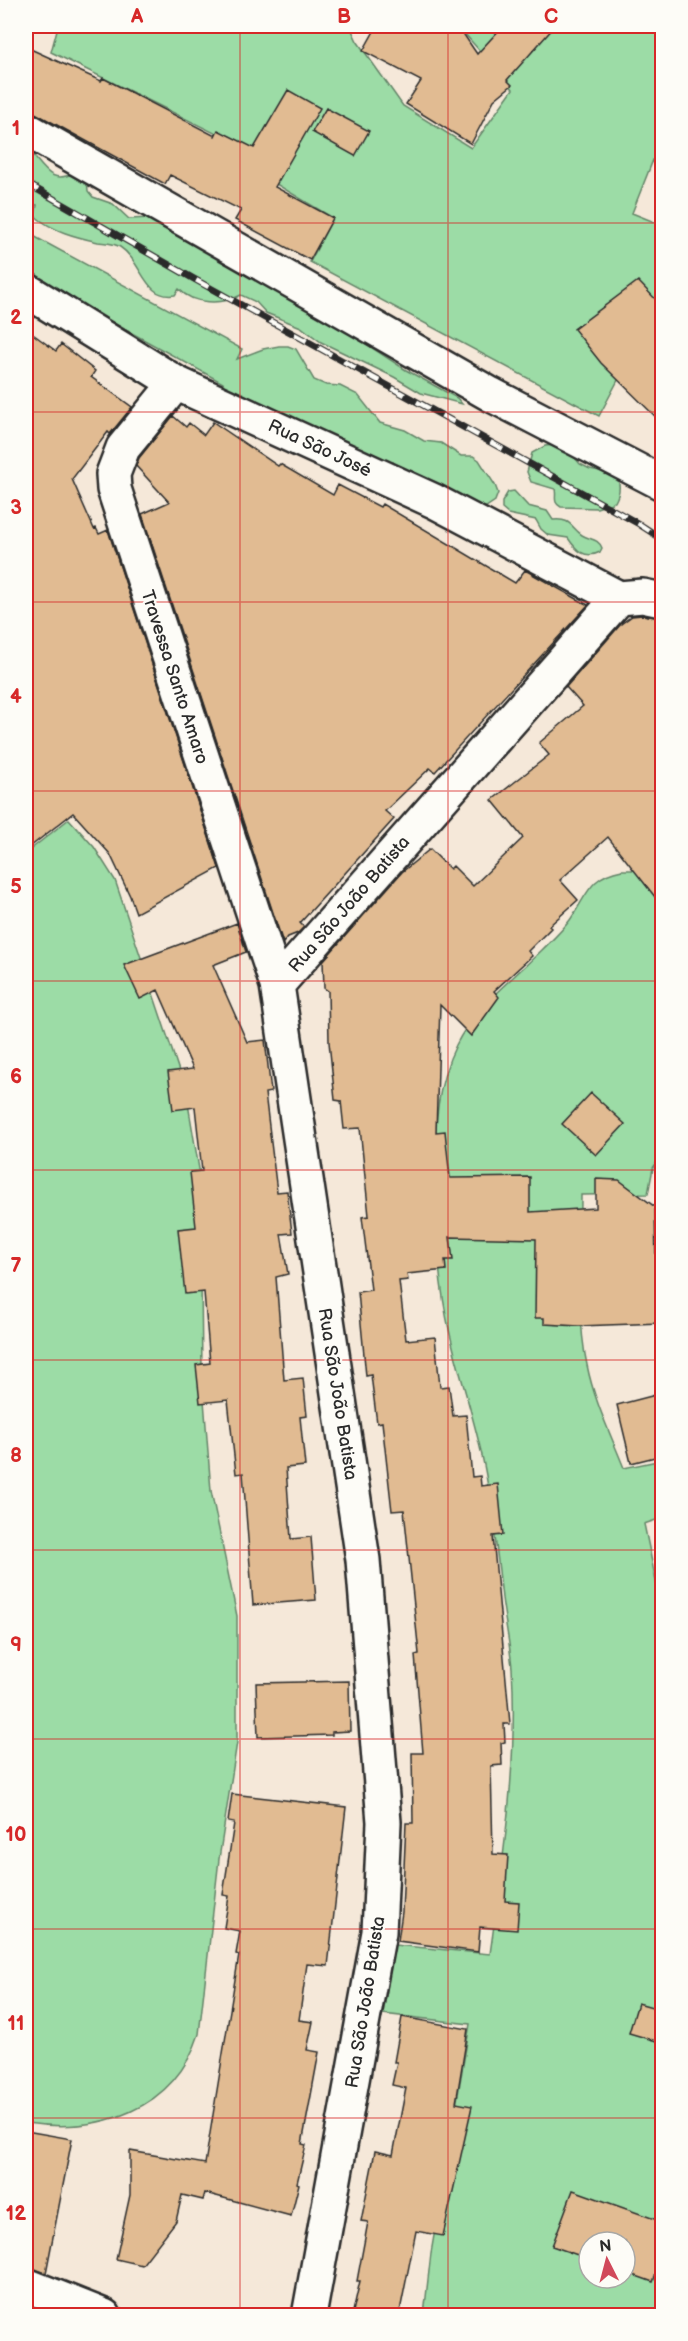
<svg xmlns="http://www.w3.org/2000/svg" width="688" height="2341" font-family="'Balsamiq Sans',sans-serif">
  <style>
    .green { fill: #9cdca6; stroke: #648468; stroke-width: 1.5; fill-rule: evenodd }
    .building { fill: #e1bb92; stroke: #2b2b2b; stroke-width: 1.5 }
    .lines { fill: none; stroke-linecap: round; stroke-linejoin: round }
    .minor-casing { stroke: #2b2b2b; stroke-width: 38 }
    .minor { stroke: #fdfcf7; stroke-width: 33 }
    .rail-casing { stroke: #2b2b2b; stroke-width: 7 }
    .rail { stroke: #fdfcf7; stroke-width: 4.5; stroke-dasharray: 14; stroke-linecap: butt }
    .grid { fill: none; stroke: #d62828; stroke-width: 1.5; stroke-opacity: 0.55 }
    .labels { text-anchor: middle; stroke-width: 4.5; stroke-linejoin: round; paint-order: stroke }
    .street-label { font-size: 18px; fill: #2b2b2b; stroke: #fdfcf7 }
    .neatline { fill: none; stroke: #d62828; stroke-width: 2 }
    .grid-label { font-size: 20px; text-anchor: middle; font-weight: bold; fill: #d62828 }
  </style>
  <rect width="100%" height="100%" fill="#f5e8d9"/>
  <filter id="ink" filterUnits="userSpaceOnUse"><feTurbulence type="fractalNoise" baseFrequency=".0167" numOctaves="2"/><feDisplacementMap in="SourceGraphic" scale="12" xChannelSelector="R" yChannelSelector="G"/><feConvolveMatrix kernelMatrix="1 2 1 2 8 2 1 2 1" color-interpolation-filters="sRGB"/></filter>
  <g filter="url(#ink)">
    <path class="green" d="M58 26H350L357 41 403 106 471 148 513 89 458 26H662V163L653 160 632 213 662 225V297L599 416 310 262 333 218 261 175 267 159 51 52Z
      M26 148C42 162 49 188 75 172L87 179 88 191 93 197 113 204 129 219 152 218 356 335 372 348 406 370 457 398 462 404 421 393 394 377 321 342 301 327 266 313 256 302 241 295C223 305 193 305 179 289L175 295C144 300 143 262 120 247 114 243 106 243 98 242 76 237 52 231 35 216L37 205 26 204Z
      M26 232 242 349 237 359 263 349 279 346H288L296 349 314 380 326 385 340 386 358 395 380 423 405 430 424 441 441 443 461 456H473L479 460 495 485 498 493 495 501 486 507 474 510 392 466 393 462H382L328 436 321 430 306 426 225 390 223 383 26 275Z
      M555 445 570 452 580 464 590 469 615 474C621 483 620 493 615 502L597 508 561 507C552 502 557 497 555 489L531 482 527 472 532 453 545 446Z
      M514 491 528 506 547 511 553 520C572 518 571 528 582 535 590 540 598 538 602 548L600 552C585 560 576 550 568 538L548 535 541 529 536 520 508 514 502 509V502L508 492Z
      M69 819 94 847 115 880 186 1092 200 1175 202 1374 211 1491 237 1616V1742L219 1859 199 2034C174 2111 99 2134 26 2123V853Z
      M622 870H634L662 875V1154L653 1168 648 1194 581 1195C581 1247 576 1315 587 1365 594 1401 611 1435 624 1468L662 1460V1518L644 1524 662 1610V2315H424L431 2253 470 2024 383 2014 394 1945 490 1954C503 1860 518 1764 512 1668 510 1645 505 1621 502 1598 497 1554 493 1509 484 1465 475 1420 460 1378 450 1334 437 1278 435 1222 435 1165 435 1124 437 1083 456 1045 476 1005 511 981 542 950 551 941 562 931 570 920 587 896 589 876 622 870ZM589 2242H625V2278H589Z"/>
    <path class="building" d="M377 26H458L477 54 503 26H555L507 80 512 85 494 100 471 144 406 104 421 81 363 51Z
      M26 47 101 81 103 78 215 136 218 130 254 148 288 90 320 108 275 187 333 218 310 260 235 220 241 210 170 175 165 184 35 113 26 110Z
      M326 108 369 131 355 156 312 132Z
      M638 281 663 307V424L601 363 574 329Z
      M26 329 56 351 61 344 95 371 91 377 132 407 110 434 108 432 72 479 94 529 96 528 99 534 108 530 219 868 136 913 130 896 110 854 73 813 26 850Z
      M173 416 186 427 189 423 204 435 213 422 278 466 280 464 333 495 338 485 380 507 382 504 515 583 525 570 588 605 435 772 430 768 385 811 394 819 300 923 304 927 298 933 288 937 283 943 142 514 169 502 136 466 139 458Z
      M642 615 663 618V907L608 837 560 880 578 900 549 926 551 928 528 951 532 956 494 991 499 997 471 1036 440 1005 436 1132 445 1131 450 1178 530 1177V1212L596 1208V1179L619 1180 655 1207 656 1270H661V1323L579 1326 544 1324V1318H535L536 1239 450 1237 453 1260H445L446 1270 407 1274 408 1280 399 1281 406 1340 435 1337 440 1387 449 1386 453 1416 466 1415 472 1477 480 1476 481 1486 498 1484 503 1535 493 1536 510 1724H504L505 1742 501 1743 502 1765 491 1766 493 1854 508 1855 505 1901 519 1902 517 1930 480 1927 478 1952 398 1941 402 1912 406 1823H413L412 1753H423L415 1655 419 1654 404 1510 392 1511 382 1422 377 1423 371 1375 366 1376 358 1292 371 1290 362 1217 369 1216 360 1128 344 1129 341 1101 335 1100 329 1042 328 991 324 988 323 961 402 872 430 849 450 869 453 866 473 886 523 838 492 800 549 755 539 743 583 706 566 687 621 624 632 616Z
      M237 923 246 952 213 965 247 1042 265 1040 271 1092 265 1093 277 1192 287 1191 292 1233 281 1234 288 1274 276 1277 284 1380 303 1378 307 1416 300 1417 305 1466 286 1468 291 1539 311 1537 316 1600 253 1605 243 1473 236 1474 228 1400 200 1403 196 1365 210 1363 204 1292 185 1294 178 1229 196 1227 190 1172 202 1171 195 1107 173 1110 168 1072 193 1069 158 990 140 999 124 965Z
      M591 1093 625 1124 596 1155 562 1124Z
      M663 1393V1455L631 1463 617 1405Z
      M349 1681 350 1731 332 1732V1735L258 1737 256 1683Z
      M232 1794 346 1807 328 1966 307 1964 299 2020 313 2022 307 2050 319 2052 302 2144 306 2145 297 2183 299 2184 291 2216 205 2193 203 2200 182 2195 176 2221 142 2265 116 2259 130 2195V2151L205 2164 239 1955 236 1954 240 1931 224 1928 229 1896 223 1895 234 1823 228 1822Z
      M638 2003 663 2010V2043L629 2033Z
      M402 2017 468 2029 456 2103 472 2106 443 2236 416 2231 399 2316H352L360 2281H357L368 2222 361 2221 375 2151 393 2155 406 2088 392 2085 397 2062H394Z
      M26 2131 72 2139 46 2273 26 2267Z
      M573 2190 663 2222V2254L653 2282 625 2272V2242H589V2259L552 2246Z"/>
    <g class="lines">
      <defs>
        <path id="minor" d="M26 129 490 394 662 483
          M26 290 176 383 434 501 619 598
          M176 383 123 448 113 474 114 489 277 985
          M619 598 643 596 662 600
          M26 2285 104 2316
          M309 2316 379 1932 384 1822 363 1560 277 985 619 598"/>
      </defs>
      <use href="#minor" class="minor-casing"/>
      <use href="#minor" class="minor"/>
      <defs>
        <path id="rail" d="M26 183 194 279 639 524 662 539"/>
      </defs>
      <use href="#rail" class="rail-casing"/>
      <use href="#rail" class="rail"/>
    </g>
  </g>
  <path class="grid" d="M240 26V2316M448 26V2316M26 223H662M26 412H662M26 602H662M26 791H662M26 981H662M26 1170H662M26 1360H662M26 1550H662M26 1739H662M26 1929H662M26 2118H662"/>
  <g class="labels">
    <g class="street-label">
      <text transform="translate(320 448) rotate(25)" y="6">Rua São José</text>
      <text transform="translate(175 677) rotate(72)" y="6">Travessa Santo Amaro</text>
      <text transform="translate(349 904) rotate(-49)" y="6">Rua São João Batista</text>
      <text transform="translate(338 1394) rotate(81)" y="6">Rua São João Batista</text>
      <text transform="translate(365 2002) rotate(-81)" y="6">Rua São João Batista</text>
    </g>
  </g>
  <rect width="688" height="2341" fill="none" stroke="#fdfcf7" stroke-width="66"/>
  <g transform="translate(607 2260) rotate(354)"><circle r="28" fill="#fdfcf7" stroke="#a9a8a5" stroke-width="1.5"/>
  <path d="M0-4.5L10 22L0 15L-10 22Z" fill="#d1495b"/>
  <text y="-9" font-size="16" font-weight="bold" text-anchor="middle" fill="#2b2b2b">N</text>
  </g>
  <rect x="33" y="33" width="622" height="2275" class="neatline"/>
  <g class="grid-label">
    <text x="137" y="23">A</text>
    <text x="344" y="23">B</text>
    <text x="551" y="23">C</text>
    <text x="16" y="135">1</text>
    <text x="16" y="324">2</text>
    <text x="16" y="514">3</text>
    <text x="16" y="703">4</text>
    <text x="16" y="893">5</text>
    <text x="16" y="1083">6</text>
    <text x="16" y="1272">7</text>
    <text x="16" y="1462">8</text>
    <text x="16" y="1651">9</text>
    <text x="16" y="1841">10</text>
    <text x="16" y="2030">11</text>
    <text x="16" y="2220">12</text>
  </g>
</svg>
